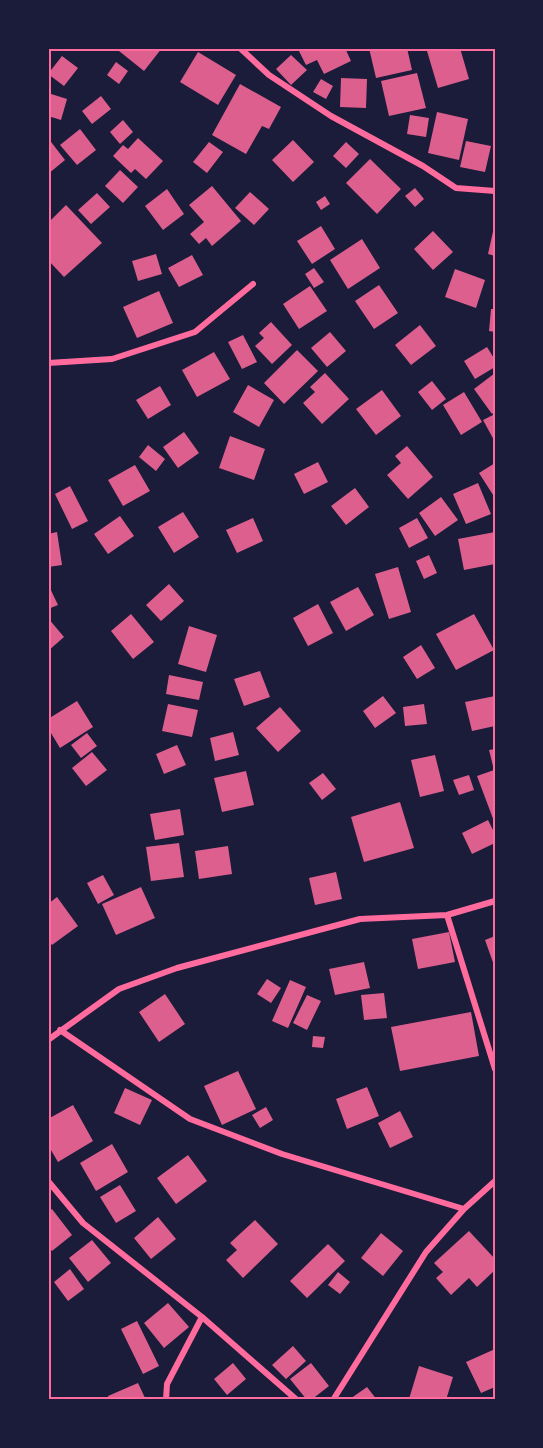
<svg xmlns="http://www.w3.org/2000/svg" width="543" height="1448" font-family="Mulish,sans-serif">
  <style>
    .building { fill: #dd5f8e }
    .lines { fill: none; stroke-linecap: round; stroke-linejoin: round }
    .minor { stroke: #ff6b9d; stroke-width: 6 }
    .neatline { fill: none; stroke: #ff6b9d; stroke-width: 2 }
  </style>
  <rect width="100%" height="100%" fill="#1b1b3a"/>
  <path class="building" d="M122 48H162L144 71 119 51Z
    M305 48H345L351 61 324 74 317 60 306 65 299 51Z
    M369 48H407L412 70 376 78Z
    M439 48H460L469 79 438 88 427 51Z
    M198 52 236 75 218 105 180 82Z
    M291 55 307 70 291 85 276 69Z
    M62 56 78 68 64 86 48 74Z
    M116 62 128 71 119 84 107 75Z
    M417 73 426 108 389 116 381 81Z
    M341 78 367 79 366 108 340 107Z
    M321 79 333 86 326 99 313 92Z
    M240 84 281 107 269 129 262 126 246 154 212 135Z
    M48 93 67 99 61 120 48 116Z
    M101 96 111 109 92 124 82 111Z
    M437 112 468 119 459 160 428 153Z
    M410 115 429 118 426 137 407 134Z
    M123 120 133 132 120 144 110 132Z
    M80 129 96 150 77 165 60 145Z
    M48 138 65 160 48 174Z
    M138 138 163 161 146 179 135 169 131 173 113 156 123 145 128 149Z
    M293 140 314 162 293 182 272 160Z
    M466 141 491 146 485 172 460 167Z
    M209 142 223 152 207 173 193 162Z
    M346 142 359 154 346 168 333 156Z
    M370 159 401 189 377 214 346 183Z
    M120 170 138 187 123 203 105 186Z
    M212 186 241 221 212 246 206 238 199 244 190 234 204 222 189 205Z
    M415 188 424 199 415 207 405 196Z
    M167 189 184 214 163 230 145 206Z
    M250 192 269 209 254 225 235 208Z
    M97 193 110 207 91 224 78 210Z
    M325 196 330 204 321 210 316 202Z
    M66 205 102 243 64 277 48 260V223Z
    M321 226 335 249 312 264 297 241Z
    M494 227H495V256L488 254Z
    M433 231 453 252 433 270 414 249Z
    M362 239 380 268 348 289 330 260Z
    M156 254 162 274 138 281 132 261Z
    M192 255 203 275 179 287 168 268Z
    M314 268 324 282 314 288 305 274Z
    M455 269 485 280 476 308 445 297Z
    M379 285 398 313 374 329 355 301Z
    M310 286 327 311 299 329 283 304Z
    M159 291 173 323 137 338 123 307Z
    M491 309H495V332L489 331Z
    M271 322 292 345 272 364 255 346 264 338 259 333Z
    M420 325 436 346 411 365 395 345Z
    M330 332 346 351 327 367 311 348Z
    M243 335 257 362 242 369 228 342Z
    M487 347 495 360V367L475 379 464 361Z
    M297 350 318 371 284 404 264 383Z
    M214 352 230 379 197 397 182 370Z
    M325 373 349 399 322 424 303 403 315 392 310 387Z
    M495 373V411L492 414 474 389Z
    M432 381 446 399 432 410 418 392Z
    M248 385 274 400 259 427 233 412Z
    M160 386 171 405 148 419 136 400Z
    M382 390 401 416 376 435 356 409Z
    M464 392 482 422 461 435 443 405Z
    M495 414V442L483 420Z
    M184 432 199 453 178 468 163 447Z
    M230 436 265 449 254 480 219 468Z
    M148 445 165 459 156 471 139 457Z
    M407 446 433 477 408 499 387 475 401 463 395 456Z
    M318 462 328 482 304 494 294 474Z
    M495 463V498L479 473Z
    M135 465 150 491 123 506 108 480Z
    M478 483 491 514 466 524 453 494Z
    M70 486 88 521 72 529 55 494Z
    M355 488 369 507 346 525 331 506Z
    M441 497 458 520 435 536 419 513Z
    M183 512 199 537 174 553 158 527Z
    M120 516 134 536 108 554 94 534Z
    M253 518 263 541 237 553 226 530Z
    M417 518 428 538 409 548 399 528Z
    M57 532 62 565 48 567V534Z
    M495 532V564L464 570 458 539Z
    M429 555 437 573 424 579 416 561Z
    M398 567 411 612 389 619 375 574Z
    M48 584 58 605 48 609Z
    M169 584 184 601 161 621 146 605Z
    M358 587 374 615 346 631 330 602Z
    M318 604 333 633 308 646 293 618Z
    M131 614 154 642 133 659 111 631Z
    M474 614 494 650 456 670 436 634Z
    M48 618 64 637 48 651Z
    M189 626 217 635 206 672 178 664Z
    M421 645 435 668 417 679 403 657Z
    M260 671 270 697 244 706 234 679Z
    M169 675 203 682 199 700 166 694Z
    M383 696 396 713 375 728 363 711Z
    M495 696V726L472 731 465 702Z
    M77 701 93 727 60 748 48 728V719Z
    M168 704 198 710 192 737 162 731Z
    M424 704 427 724 405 726 403 707Z
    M280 707 301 731 278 752 256 728Z
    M233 732 239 755 215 761 210 738Z
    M87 733 97 746 81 758 71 745Z
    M177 745 186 765 164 774 156 754Z
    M495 749V824L477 776 494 770 489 750Z
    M92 752 107 770 86 786 72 768Z
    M435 755 444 791 420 797 411 760Z
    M246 771 254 805 222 812 214 778Z
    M323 773 336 789 322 800 309 783Z
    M469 775 474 790 459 795 453 780Z
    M400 802 414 848 364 862 351 817Z
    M180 809 184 835 155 840 150 814Z
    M488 820 495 834V843L472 854 462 833Z
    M179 843 184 877 151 881 146 847Z
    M228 846 232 874 199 879 195 851Z
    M336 872 342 899 315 905 309 878Z
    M103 875 114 895 98 904 87 883Z
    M141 887 155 918 116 935 102 904Z
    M57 897 78 926 52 945 48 939V904Z
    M449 932 455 962 418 969 412 939Z
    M495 936V968L485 940Z
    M364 962 370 988 335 995 329 969Z
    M267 979 281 988 271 1003 257 994Z
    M290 980 306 987 288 1028 272 1021Z
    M384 993 387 1018 364 1020 361 995Z
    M165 994 185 1024 159 1042 139 1012Z
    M307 995 321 1001 307 1030 293 1023Z
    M471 1012 479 1056 400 1071 391 1027Z
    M313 1036 325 1037 323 1048 312 1047Z
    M238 1071 256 1109 222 1125 204 1086Z
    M367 1087 379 1116 347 1129 336 1099Z
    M125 1088 152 1100 140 1125 114 1113Z
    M73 1105 93 1141 58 1162 48 1145V1119Z
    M266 1107 273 1120 260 1128 252 1115Z
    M400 1111 413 1137 390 1148 378 1123Z
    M112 1144 128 1172 96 1191 80 1163Z
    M188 1155 207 1181 176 1204 157 1178Z
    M120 1185 136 1211 116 1223 100 1197Z
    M52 1209 72 1235 52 1251 48 1246V1212Z
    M158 1217 176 1239 151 1259 134 1238Z
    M255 1220 278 1244 243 1278 226 1260 237 1250 230 1243Z
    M469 1231 495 1259V1270L477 1287 469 1278 451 1295 436 1278 443 1272 434 1263Z
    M381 1233 403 1251 383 1276 361 1258Z
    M92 1240 111 1263 88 1282 69 1258Z
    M328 1244 345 1261 307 1298 290 1281Z
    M70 1269 84 1289 68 1301 54 1282Z
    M338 1272 350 1282 340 1294 328 1285Z
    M168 1303 189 1327 164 1348 144 1323Z
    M137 1321 159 1366 143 1374 121 1329Z
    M293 1346 306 1361 286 1379 272 1365Z
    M495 1349V1387L481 1393 466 1362Z
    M233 1363 246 1379 227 1395 214 1379Z
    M311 1363 329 1386 311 1400H307L290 1379Z
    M419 1366 453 1377 446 1400 409 1399Z
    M138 1383 146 1400H109L108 1396Z
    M367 1387 377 1400H351L350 1399Z"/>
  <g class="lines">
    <path class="minor" d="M240 48 269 75 331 116 423 166 456 188 495 191
      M48 363 112 359 195 332 253 284
      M447 915 495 1069
      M60 1030 190 1119 282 1154 464 1209
      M48 1040 119 989 177 968 360 919 447 915 495 901
      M48 1181 83 1223 202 1317 297 1400
      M166 1400 167 1384 202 1317
      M333 1400 426 1252 464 1209 495 1181"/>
  </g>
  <rect width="543" height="1448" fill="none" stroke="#1b1b3a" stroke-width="99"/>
  <rect x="50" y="50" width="444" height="1348" class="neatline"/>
</svg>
